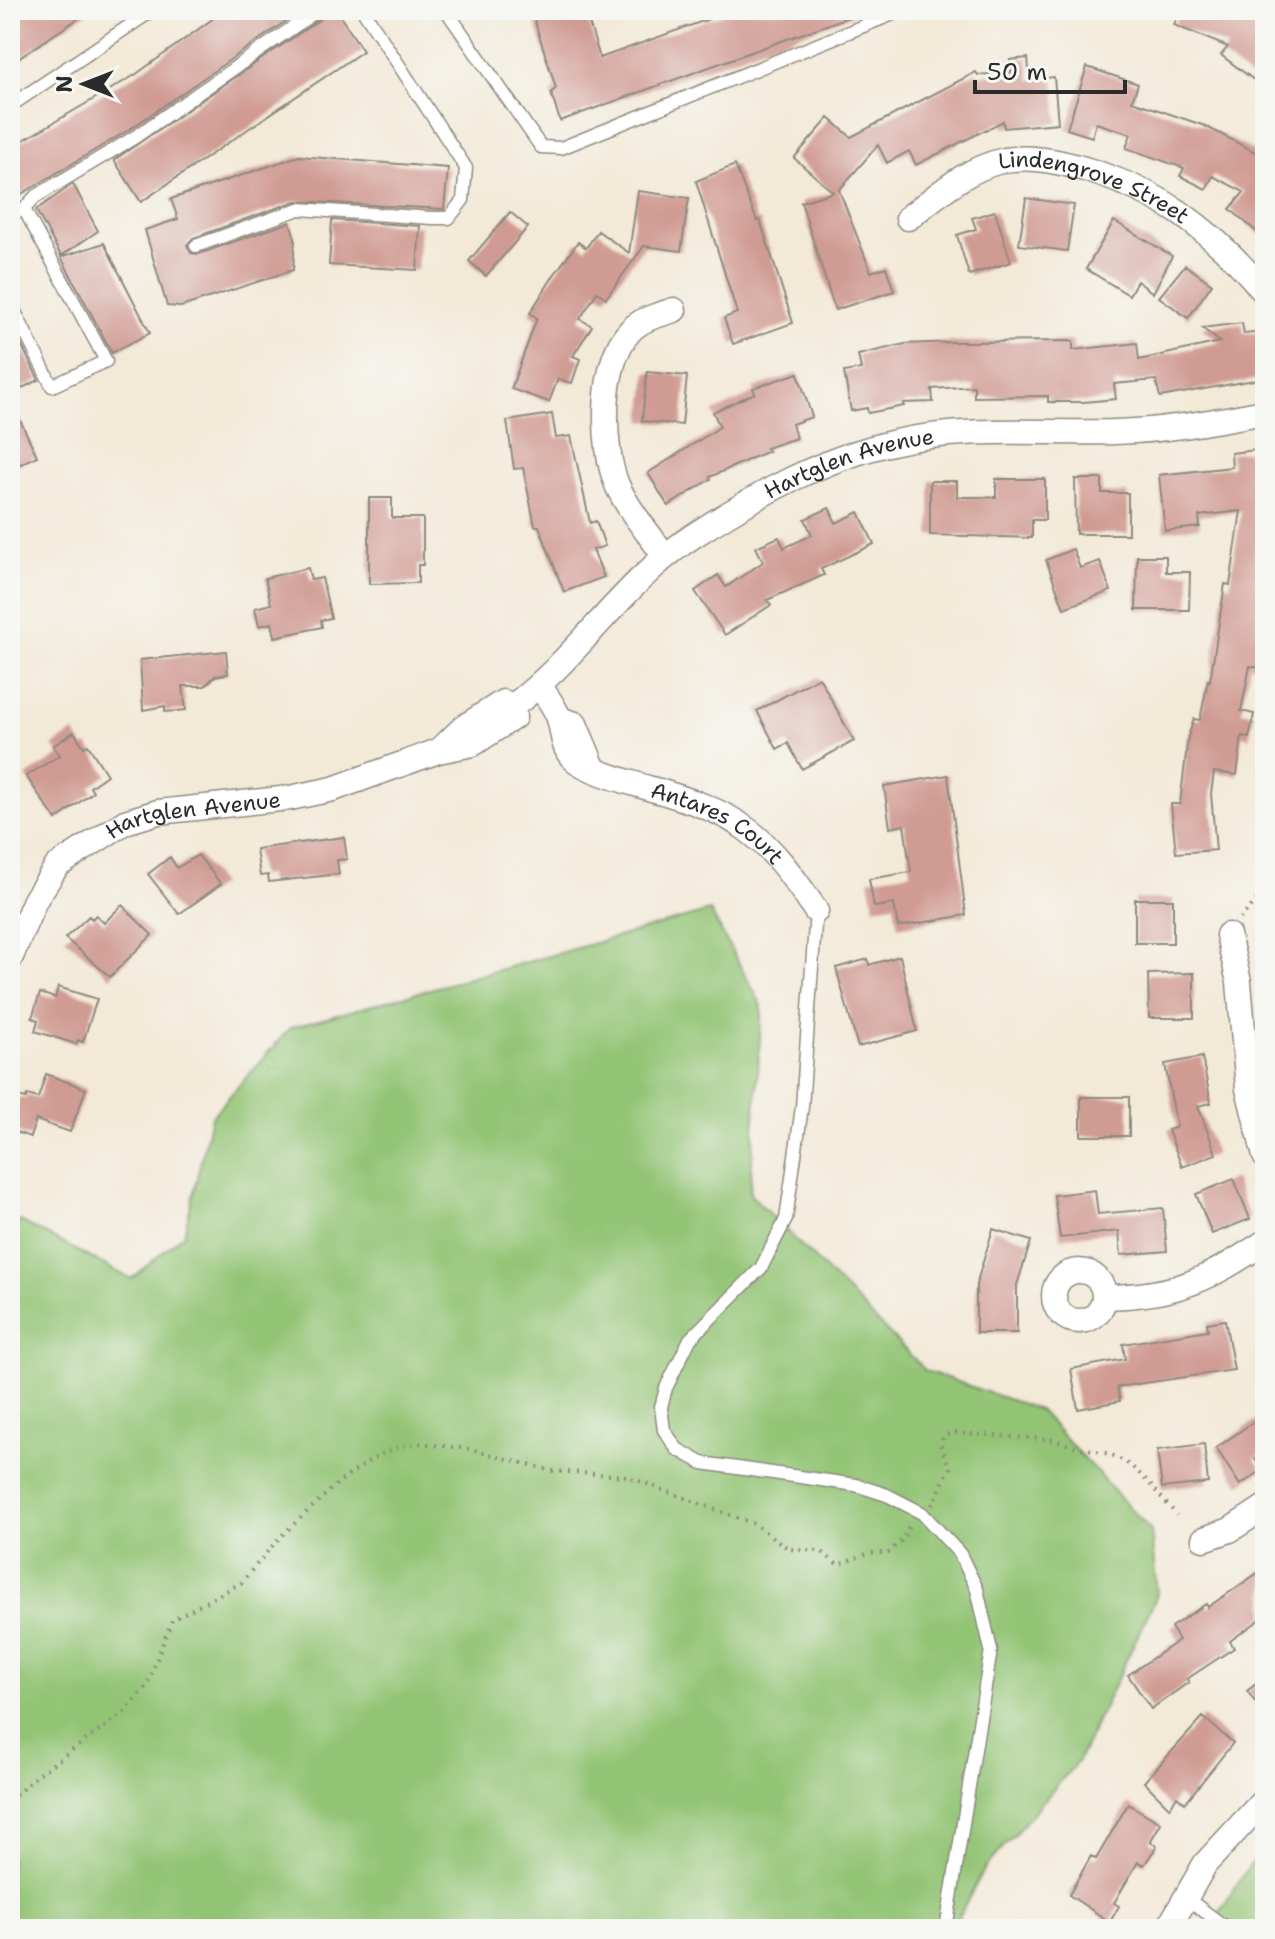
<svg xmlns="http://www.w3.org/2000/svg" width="1275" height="1939" font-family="'Shantell Sans',sans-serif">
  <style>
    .green { fill: #93c474; stroke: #5f7850; stroke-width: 2 }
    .building { fill: #d09b93 }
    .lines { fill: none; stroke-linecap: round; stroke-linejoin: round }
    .lane-casing { stroke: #8f8a81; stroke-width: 15 }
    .street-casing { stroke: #8f8a81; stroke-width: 27 }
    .path { stroke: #8f8a81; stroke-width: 4; stroke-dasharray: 2 6; stroke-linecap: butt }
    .lane { stroke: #fff; stroke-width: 12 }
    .street { stroke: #fff; stroke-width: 24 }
    .labels { text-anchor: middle; stroke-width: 7; stroke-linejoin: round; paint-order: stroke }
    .street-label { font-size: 22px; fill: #2b2b2b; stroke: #f6f6f2 }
  </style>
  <rect width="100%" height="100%" fill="#f6f6f2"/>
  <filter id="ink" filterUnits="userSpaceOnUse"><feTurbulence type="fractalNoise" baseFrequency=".0125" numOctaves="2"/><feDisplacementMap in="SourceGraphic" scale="16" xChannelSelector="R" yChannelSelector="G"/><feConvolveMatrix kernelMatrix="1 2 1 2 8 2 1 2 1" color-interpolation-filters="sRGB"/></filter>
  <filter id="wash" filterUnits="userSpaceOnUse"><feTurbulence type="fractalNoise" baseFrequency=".006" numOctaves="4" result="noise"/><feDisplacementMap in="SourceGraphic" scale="32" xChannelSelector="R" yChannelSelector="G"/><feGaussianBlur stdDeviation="1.8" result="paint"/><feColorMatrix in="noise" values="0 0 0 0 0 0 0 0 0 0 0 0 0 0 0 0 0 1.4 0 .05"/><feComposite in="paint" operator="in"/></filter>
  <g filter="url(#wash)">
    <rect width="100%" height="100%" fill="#f3e9d7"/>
    <path class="green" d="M710 911 762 1006 750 1194 926 1371 1039 1410 1151 1531 1157 1595 1078 1761 985 1868 952 1929H10V1230L20 1221 131 1279 184 1234 211 1117 290 1028Z
      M1265 1849V1929H1208C1228 1903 1240 1872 1265 1849Z"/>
    <g id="blocks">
      <path class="building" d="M10 10H91L10 64Z
        M225 10H302L130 129 10 201V148L135 75Z
        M327 10H336L363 51 141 202 114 160 323 17Z
        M531 10H585L600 58 734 10 862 12 560 121 551 93 556 88Z
        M1180 10H1260L1265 14V74L1258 83 1221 55 1228 47 1174 25Z
        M1028 58 1030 80 1054 77 1058 123 1004 128 1003 121 916 165 909 151 887 163 878 145 839 190 871 272 886 267 894 291 835 310 801 202 833 192 794 158 829 118 851 137 976 72 978 75 1011 72 1010 60Z
        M1087 67 1138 84 1132 101 1205 126 1265 157V239L1230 209 1244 192 1213 176 1206 189 1180 176 1184 168 1126 148 1131 134 1096 123 1092 137 1067 129Z
        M299 156 448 168 444 209 296 201 193 238 187 245 191 253 199 254 290 222 295 238 293 270 181 307 167 306 145 230 178 219 171 199Z
        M735 165 757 221 760 220 793 323 733 344 724 318 737 313 696 181Z
        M73 184 98 231 61 256 36 210Z
        M638 191 689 198 681 251 644 246 606 298 597 292 580 319 592 326 573 356 580 359 572 383 558 379 549 402 511 389 537 318 530 313 554 275 578 242 586 248 598 231 629 253Z
        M1026 198 1074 205 1067 251 1019 245Z
        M995 211 1011 262 969 275 957 235 976 229 972 218Z
        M510 212 528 227 486 276 469 261Z
        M332 220 420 226 417 270 329 265Z
        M1114 221 1172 256 1153 293 1137 281 1129 295 1086 269Z
        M104 243 150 333 112 353 61 257Z
        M1185 265 1212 284 1188 318 1159 297Z
        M10 322 39 380 10 394Z
        M1242 323 1244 334 1262 332 1265 378 1160 397 1156 380 1114 384 1116 399 1084 402H1048V396L974 397V386L932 389 933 402 903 403 904 406 868 413 867 408 851 411 844 372 861 369 858 355 905 344 955 342 1073 341V350L1137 343 1139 360 1220 342 1202 328Z
        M647 372 687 376 682 425 642 421Z
        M798 373 812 417 792 424 796 438 766 448 768 451 710 477 711 479 668 506 648 473 720 427 713 412 755 393 753 388Z
        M10 399 37 456 10 469Z
        M552 414 556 438 571 436 590 523 596 521 605 546 593 550 604 577 564 592 539 526H535L523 468 514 469 507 421Z
        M1265 449V669L1250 666 1241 711 1254 714 1249 738 1242 736 1237 775 1214 772 1211 794 1216 850 1176 853 1171 804H1180L1188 737 1194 719 1200 720 1208 680 1210 681 1225 584 1230 585 1241 511 1199 516 1200 527 1165 531 1159 475 1232 467 1231 453Z
        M996 479H1045V520H1032V538L930 535V481H957V497H996Z
        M1075 479H1102V493H1128V534H1076Z
        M369 498H392V518H423V565H418V583L369 584Z
        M829 508 836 523 859 512 874 544 821 569 824 575 767 600 771 605 725 635 695 591 718 575 726 587 763 562 756 547 779 537 784 548 812 535 805 519Z
        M1073 549 1080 568 1100 561 1111 591 1064 608 1046 560Z
        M1137 556H1166V572H1190L1189 610H1136Z
        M308 568 311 580 322 578 331 618 321 620 322 627 275 637 272 623 259 626 255 608 271 604 265 578Z
        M226 651 228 674 215 676 205 686H183L186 710 165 712V706L143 710 140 660Z
        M819 677 854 741 802 769 788 743 777 749 757 711Z
        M74 732 84 747 88 745 107 775 90 787 93 792 56 820 26 776 60 755 53 746Z
        M948 775 966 915 898 927 894 904 874 907 869 879 911 872 904 825 890 828 884 786Z
        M344 837 347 859 337 860 339 874 269 882 268 875 260 876 256 849Z
        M198 855 221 884 179 914 148 874 170 857 177 868Z
        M1135 899H1173V943H1135Z
        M122 905 152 935 110 977 65 938 89 916 92 919 96 915 104 923Z
        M900 956 917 1031 858 1047 836 968 868 959 869 965Z
        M1194 973V1018H1149L1148 974Z
        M58 987 97 999 83 1042 78 1040 76 1044 35 1031 38 1020 32 1018 40 993 55 998Z
        M1202 1057 1211 1103 1198 1106 1216 1154 1182 1167 1168 1130 1177 1127 1165 1064Z
        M46 1074 86 1089 70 1132 36 1120 30 1137 10 1130 19 1097 26 1099 27 1095 38 1098Z
        M1081 1097H1129V1136H1081Z
        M1234 1179 1250 1219 1212 1234 1196 1194Z
        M1095 1190 1098 1214 1163 1208 1167 1251 1121 1255 1119 1231 1060 1238 1054 1195Z
        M993 1229 1031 1241 1017 1285V1333H976V1285Z
        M1225 1320 1234 1370 1117 1387 1120 1401 1078 1409 1071 1369 1125 1359 1123 1344 1208 1330 1207 1323Z
        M1265 1414V1452L1255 1459 1262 1470 1240 1485 1216 1448Z
        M1204 1444 1208 1483 1162 1488 1157 1450Z
        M1265 1568V1616L1230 1641 1234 1648 1187 1679 1189 1682 1151 1709 1128 1675 1179 1640 1171 1627 1206 1604 1208 1607Z
        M1265 1677V1715L1247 1691Z
        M1203 1717 1233 1743 1185 1803 1177 1796 1170 1808 1144 1782Z
        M1128 1804 1161 1823 1150 1842 1157 1846 1144 1865 1138 1862 1114 1903 1119 1906 1110 1922 1069 1895 1091 1856 1096 1859Z"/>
    </g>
  </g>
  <g filter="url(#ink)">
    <use href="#blocks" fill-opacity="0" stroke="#8f8a81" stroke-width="2"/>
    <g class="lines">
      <defs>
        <path id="lane" d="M446 10 541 147 561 148 903 10
          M10 106 153 10
          M24 209 35 197 135 137 318 10
          M10 213 24 209 106 361 52 386 10 302
          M196 246 299 209 432 218H449L463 200 466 168 363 10
          M816 911 802 1107 786 1219 761 1268 690 1339 666 1388 661 1407 664 1430 677 1449 702 1463 856 1485 887 1495 922 1513 960 1554 977 1589 991 1650 946 1929
          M1185 1897 1228 1929"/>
        <g id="street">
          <path id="s1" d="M908 218C937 196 964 170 1001 161 1051 149 1139 185 1180 213 1211 235 1241 263 1265 293"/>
          <path d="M665 556C649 534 629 511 617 485 601 446 600 363 630 331 642 318 659 315 674 310"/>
          <path id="s2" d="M540 686C546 696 555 707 559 718 563 731 562 748 573 758 587 771 629 782 648 788 739 813 764 832 816 911"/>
          <path id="s3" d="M513 706C579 657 623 582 693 536 756 495 823 458 896 442 967 426 1043 434 1115 432 1166 431 1215 421 1265 412"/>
          <path d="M559 719 575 724 593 767"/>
          <path d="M440 750 464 727 503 702 513 706"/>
          <path d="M1228 935 1239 982 1248 1089 1265 1156"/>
          <path id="s4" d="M10 959 35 900 57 866 125 822 158 812 290 798 333 789 438 751 473 744 514 717 513 706"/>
          <circle cx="1079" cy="1296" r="25"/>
          <path d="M1105 1297C1176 1296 1207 1280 1265 1242"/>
          <path d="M1204 1539 1230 1530 1265 1507"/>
          <path d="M1168 1929 1205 1864 1265 1799"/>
        </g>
      </defs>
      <use href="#lane" class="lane-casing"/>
      <use href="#street" class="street-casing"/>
      <path class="path" d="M1240 919 1265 891
        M932 1505 950 1468 940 1444 944 1435 956 1433 1056 1440C1072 1448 1088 1448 1105 1453 1136 1461 1156 1493 1177 1515
        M10 1801 36 1776 124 1713 146 1687 172 1620 241 1583 279 1538 339 1482 371 1460 392 1449 418 1443 470 1449 553 1471 626 1476 754 1524 789 1549 821 1551 838 1565 869 1553H888L904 1538 910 1523"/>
      <use href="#lane" class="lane"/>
      <use href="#street" class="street"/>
    </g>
  </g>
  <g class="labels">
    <g class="street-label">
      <text dy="8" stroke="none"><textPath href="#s1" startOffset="208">Lindengrove Street</textPath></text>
      <text dy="8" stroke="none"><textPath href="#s3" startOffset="422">Hartglen Avenue</textPath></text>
      <text dy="8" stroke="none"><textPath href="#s4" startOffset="254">Hartglen Avenue</textPath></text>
      <text dy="8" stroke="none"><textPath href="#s2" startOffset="240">Antares Court</textPath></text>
    </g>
  </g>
  <rect width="1275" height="1939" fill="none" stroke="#f6f6f2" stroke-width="40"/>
  <g transform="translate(84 84) rotate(270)" stroke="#f6f6f2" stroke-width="6" paint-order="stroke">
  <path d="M0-6L14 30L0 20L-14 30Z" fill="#2b2b2b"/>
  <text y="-12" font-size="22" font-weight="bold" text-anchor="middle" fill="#2b2b2b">N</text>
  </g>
  <path d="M975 80v12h150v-12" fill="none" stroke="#2b2b2b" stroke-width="4"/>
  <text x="987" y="80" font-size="24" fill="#2b2b2b" stroke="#f6f6f2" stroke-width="6" paint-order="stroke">50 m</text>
</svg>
